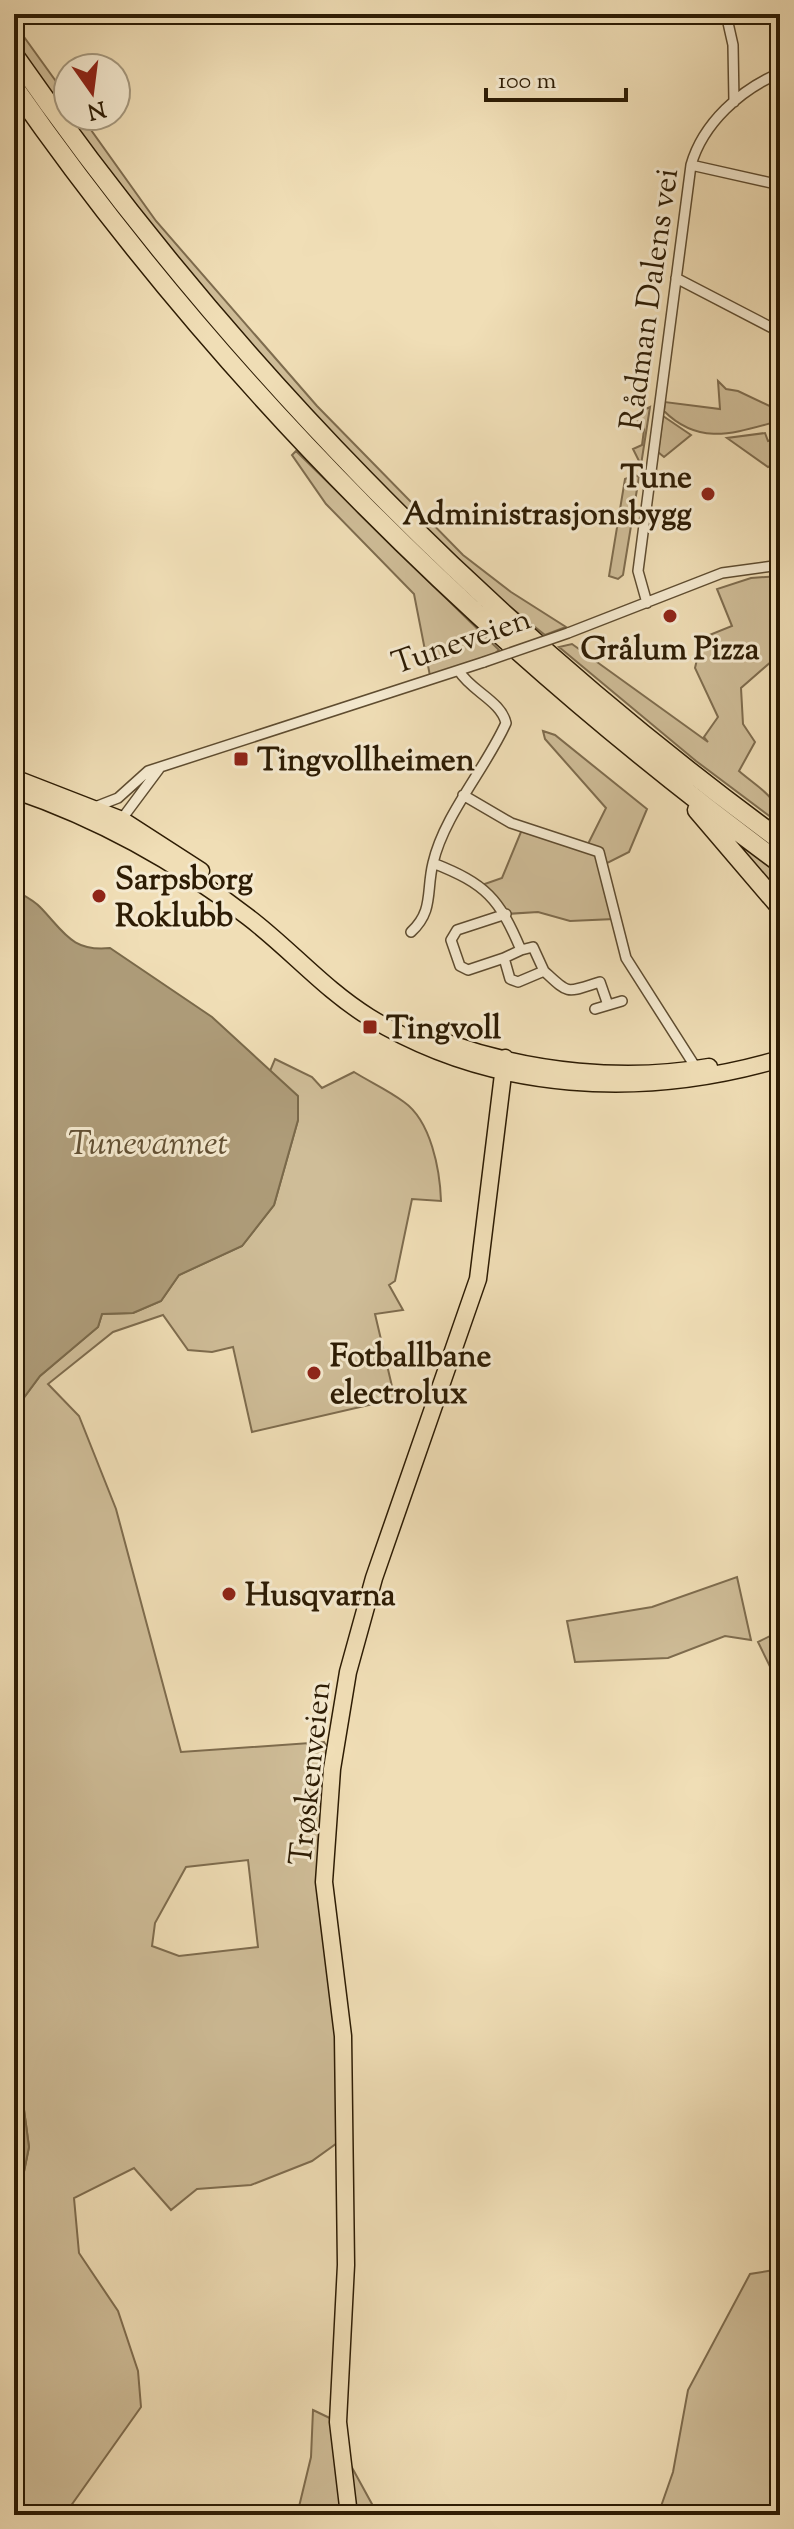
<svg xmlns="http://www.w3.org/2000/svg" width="794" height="2529" font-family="'Sorts Mill Goudy',serif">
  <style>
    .green { fill: #cfbd98; stroke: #7e6c4e; stroke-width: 2; fill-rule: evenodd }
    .water { fill: #ae9c79; stroke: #7a694a; stroke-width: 2 }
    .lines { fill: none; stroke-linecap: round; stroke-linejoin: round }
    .street-casing { stroke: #5e4c30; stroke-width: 12 }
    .primary-casing { stroke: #2d1c04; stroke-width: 19 }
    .highway-casing { stroke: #2d1c04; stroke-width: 21 }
    .street { stroke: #f5ead0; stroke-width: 9 }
    .primary { stroke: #f0deb6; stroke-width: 16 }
    .highway { stroke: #f0deb6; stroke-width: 18 }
    .street-bridge-casing { stroke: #5e4c30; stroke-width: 12; stroke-linecap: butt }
    .street-bridge { stroke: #f5ead0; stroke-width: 9 }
    .poi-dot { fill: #8f2418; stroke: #f5ead0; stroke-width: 3 }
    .labels { text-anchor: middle; stroke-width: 6; stroke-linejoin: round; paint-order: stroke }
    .street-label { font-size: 32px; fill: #2d1c04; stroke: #f5ead0 }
    .poi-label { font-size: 32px; font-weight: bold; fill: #2d1c04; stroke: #f5ead0; text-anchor: start }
    .water-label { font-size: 34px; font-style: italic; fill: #614f33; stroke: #f5ead0 }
  </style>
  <rect width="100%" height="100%" fill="#f0deb6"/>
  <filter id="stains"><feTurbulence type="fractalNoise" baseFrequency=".0025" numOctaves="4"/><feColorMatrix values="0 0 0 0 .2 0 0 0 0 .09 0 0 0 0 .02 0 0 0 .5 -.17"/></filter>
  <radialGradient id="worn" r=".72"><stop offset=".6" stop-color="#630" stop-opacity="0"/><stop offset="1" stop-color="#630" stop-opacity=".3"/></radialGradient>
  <path class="green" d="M14 23 68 98V116H81L156 221 317 406 463 555 511 592 566 627 545 635C375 502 215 311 85 139 70 120 21 60 14 41 13 36 14 28 14 23Z
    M718 381 726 389 738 391 780 411V431L775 422C734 433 699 446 664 411L665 402 720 409Z
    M650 407 641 465 633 449 642 445 644 430 640 421 634 423 631 416Z
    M663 416 691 435 664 457 658 452Z
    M765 433 768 441 772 440 779 462 768 467 727 438Z
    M296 451 499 650 484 662 431 681 414 594 326 504 292 455Z
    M635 475 639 477 623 575 618 579 609 576 625 479Z
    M780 576V654L741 688 743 724 755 742 739 771C757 787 780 797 780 824L696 761 559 647 572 644 708 742 704 737 718 717 695 668 702 638 732 626 717 589 751 578Z
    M543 731 555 735 647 809 629 852 603 865 614 919 570 921 538 912 506 914 479 886 502 878 523 827 587 846 606 808 545 739Z
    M723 832 780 874V903Z
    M275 1059 312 1077 322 1088 354 1072C370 1082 388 1090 404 1102 431 1121 440 1170 441 1201L412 1199 395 1281 389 1285 403 1310 375 1314 395 1399 252 1432 233 1347 212 1352 188 1350 163 1315 113 1332 48 1384 79 1416 116 1509 181 1752 324 1742 327 1747 318 1844 319 1880 324 1882 344 2138 312 2161 251 2185 197 2189 171 2210 134 2168 74 2198 79 2253 118 2311 138 2371 141 2407 70 2507 58 2515H14V2221L29 2147 14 2035V1411L40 1376 98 1327 102 1314 133 1313 161 1301 179 1275 242 1246 274 1205 298 1120 297 1096 270 1071ZM248 1860 258 1947 179 1956 152 1946 155 1923 186 1867Z
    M737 1577 751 1640 725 1636 668 1658 575 1662 567 1621 652 1607Z
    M780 1631V1687L758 1642Z
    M780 2269V2515H658L673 2472 688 2390 750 2274Z
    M313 2410 338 2422V2442L378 2515H297L311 2457Z"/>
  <path class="water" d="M14 890C23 895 34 900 41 908 64 932 72 952 110 948L212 1017 298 1096V1120L274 1205 242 1246 179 1275 161 1301 133 1313 102 1314 98 1327 40 1376 14 1411Z
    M14 2035 29 2147 14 2221Z"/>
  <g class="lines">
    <defs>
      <path id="street" d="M726 14 733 45 734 102
        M691 165 780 185
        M676 278 780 332
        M647 603 638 571 691 165C703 123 741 89 780 73
        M568 633 722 573 780 565
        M463 795 511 823 599 852 626 958 698 1071
        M95 807 118 798 148 771 484 662
        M121 820 159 769
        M433 863C486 884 499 898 521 950L504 958 510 979 518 982 544 971 533 947 521 950
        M411 932C434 911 426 891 433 863 444 815 486 768 506 723 501 701 471 691 459 671
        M504 958 468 970 460 966 451 940 457 930 506 914
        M544 971C570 995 565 993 600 982L608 1005
        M595 1009 622 1001"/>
      <path id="primary" d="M14 778 122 820 201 871
        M14 790C99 819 177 862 248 917 289 948 325 990 369 1017 493 1093 644 1099 780 1059
        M451 1044C531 1072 625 1082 709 1067
        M349 2515 338 2422 346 2265 343 2036 324 1882 332 1769 348 1672 374 1578 478 1279 505 1058"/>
      <path id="highway" d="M14 55C224 357 484 623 780 840
        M14 87C223 387 487 647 780 863
        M697 810 780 907"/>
    </defs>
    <use href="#street" class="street-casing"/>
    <use href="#primary" class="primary-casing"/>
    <use href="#highway" class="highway-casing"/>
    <use href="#street" class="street"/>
    <use href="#primary" class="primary"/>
    <use href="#highway" class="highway"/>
    <defs>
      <path id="street-bridge" d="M484 662 568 633"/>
    </defs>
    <use href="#street-bridge" class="street-bridge-casing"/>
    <use href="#street-bridge" class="street-bridge"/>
  </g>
  <g class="poi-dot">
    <circle cx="708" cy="494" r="8"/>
    <circle cx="670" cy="616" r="8"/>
    <rect x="233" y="751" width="16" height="16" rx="4"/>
    <circle cx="99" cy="896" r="8"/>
    <rect x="362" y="1019" width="16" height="16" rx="4"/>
    <circle cx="314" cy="1373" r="8"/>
    <circle cx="229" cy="1594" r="8"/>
  </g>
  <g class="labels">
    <g class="street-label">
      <text transform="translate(648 299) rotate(-82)" y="11">Rådman Dalens vei</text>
      <text transform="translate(461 640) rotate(-19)" y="11">Tuneveien</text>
      <text transform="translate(309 1773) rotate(-84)" y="11">Trøskenveien</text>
    </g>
    <g class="poi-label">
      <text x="692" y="487" text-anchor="end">Tune<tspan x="692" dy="37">Administrasjonsbygg</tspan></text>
      <text x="670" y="659" text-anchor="middle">Grålum Pizza</text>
      <text x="257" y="770">Tingvollheimen</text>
      <text x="115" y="889">Sarpsborg<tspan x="115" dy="37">Roklubb</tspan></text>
      <text x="386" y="1038">Tingvoll</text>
      <text x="330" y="1366">Fotballbane<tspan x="330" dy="37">electrolux</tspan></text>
      <text x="245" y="1605">Husqvarna</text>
    </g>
    <g class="water-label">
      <text x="148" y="1154">Tunevannet</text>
    </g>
  </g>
  <rect width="794" height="2529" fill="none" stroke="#f0deb6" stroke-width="48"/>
  <rect x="16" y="16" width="762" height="2497" fill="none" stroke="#2d1c04" stroke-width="4"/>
  <rect x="24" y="24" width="746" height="2481" fill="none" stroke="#2d1c04" stroke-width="2"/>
  <g transform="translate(92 92) rotate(166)"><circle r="38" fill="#f5ead0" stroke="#a5987e" stroke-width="2"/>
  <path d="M0-6L14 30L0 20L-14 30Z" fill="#8f2418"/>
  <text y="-12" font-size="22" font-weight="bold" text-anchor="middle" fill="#2d1c04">N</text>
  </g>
  <path d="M486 88v12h140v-12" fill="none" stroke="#2d1c04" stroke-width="4"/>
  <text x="498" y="88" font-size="24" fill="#2d1c04" stroke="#f5ead0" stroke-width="6" paint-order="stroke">100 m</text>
  <rect width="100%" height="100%" filter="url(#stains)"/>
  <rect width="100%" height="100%" fill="url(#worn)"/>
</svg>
